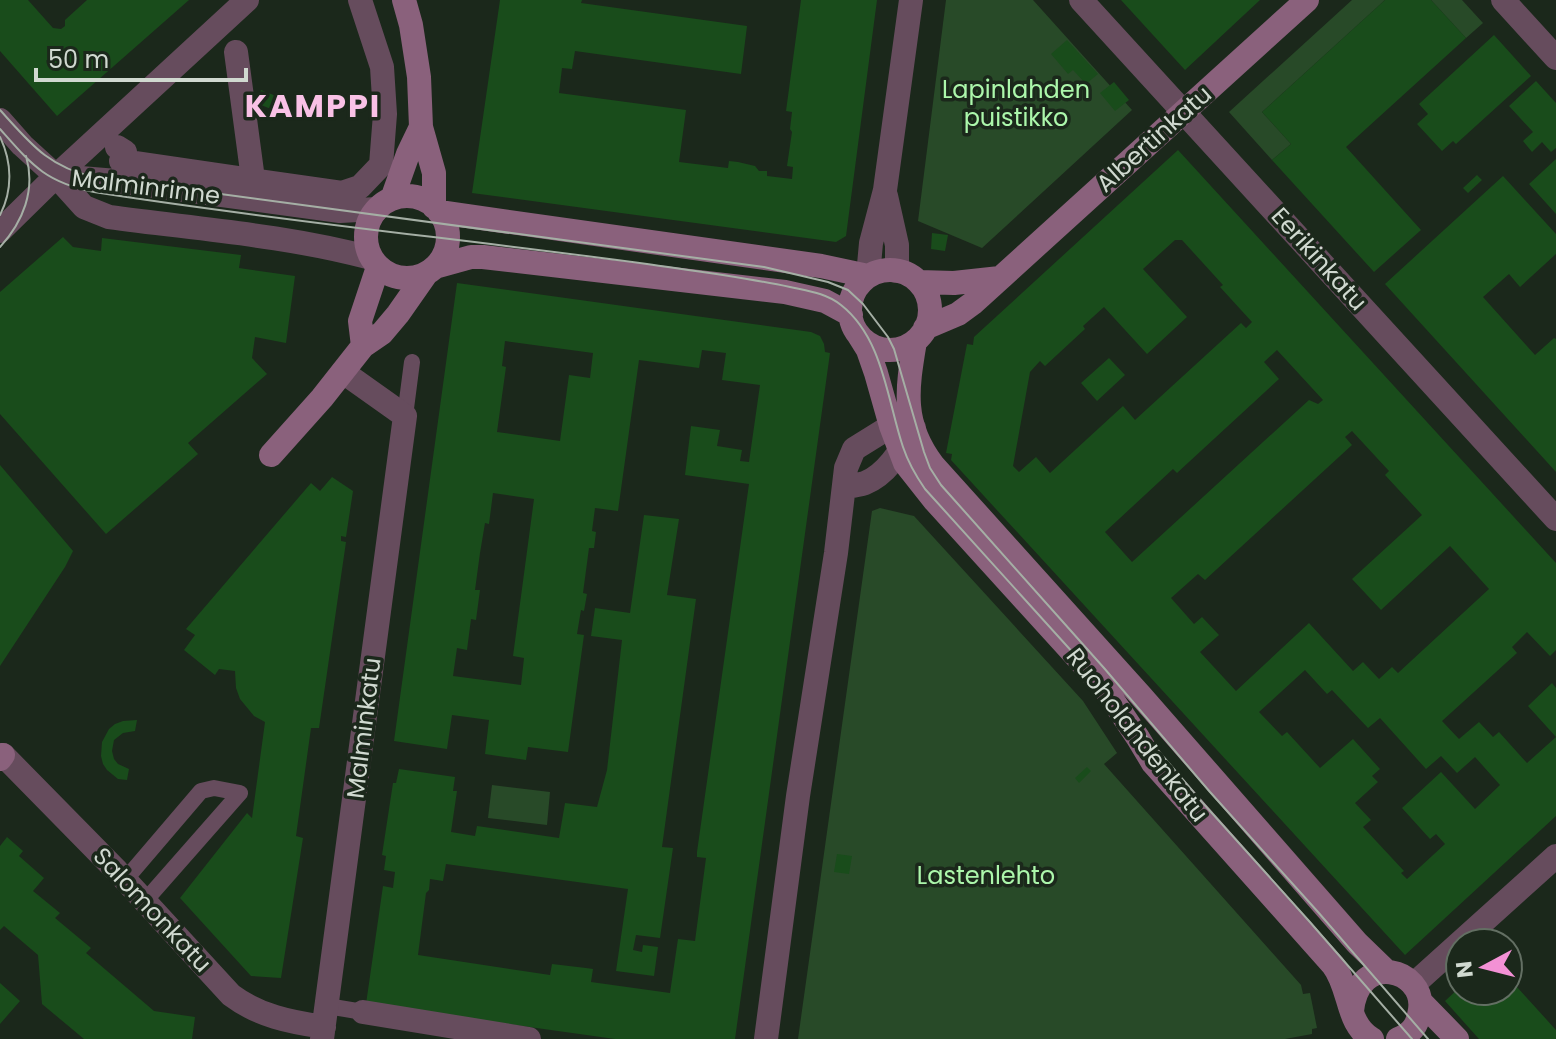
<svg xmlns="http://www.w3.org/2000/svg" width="1556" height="1039" font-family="Poppins,sans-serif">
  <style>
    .green { fill: #284a28 }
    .building { fill: #194c1b; fill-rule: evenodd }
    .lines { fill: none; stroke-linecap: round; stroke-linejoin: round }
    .lane { stroke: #664c5d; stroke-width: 16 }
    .street { stroke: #664c5d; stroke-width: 24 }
    .secondary { stroke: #8a617c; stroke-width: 24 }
    .tram { stroke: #a5afa5; stroke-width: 2 }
    .labels { text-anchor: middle; stroke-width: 7; stroke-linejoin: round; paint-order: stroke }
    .park-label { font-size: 24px; fill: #acf7ab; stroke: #1b281b }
    .street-label { font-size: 24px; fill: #d0d9d0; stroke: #1b281b }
    .district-label { font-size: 32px; font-weight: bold; letter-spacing: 2px; fill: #f9c1e6; stroke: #1b281b }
  </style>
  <rect width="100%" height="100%" fill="#1b281b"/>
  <path class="green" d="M946 0H1033L1132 110 982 248 918 221Z
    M1352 0H1385L1262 112 1291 144 1272 160 1229 112Z
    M1431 0H1462L1483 23 1466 38Z
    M880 508 914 516 1083 701 1117 753 1104 764 1301 985 1303 994 1310 993 1317 1028 1312 1029V1034L1285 1039H798L872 511Z
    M492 785 550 792 547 825 488 818Z"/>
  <path class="building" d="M0 0H28L53 28 61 29 65 26V20L87 0H189L57 116 0 51Z
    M500 0H582L581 3 747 26 741 74 575 51 572 69 562 68 559 93 686 110 679 162 728 168 729 161 738 162 755 166 759 171H767V176L792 179 793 167 787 166 792 132 790 129 792 112 786 111 801 0H877L846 236 836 242 472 193Z
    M1121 0H1260L1185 70Z
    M1385 0H1431L1466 38 1346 147 1421 230 1374 272 1272 160 1291 144 1262 112Z
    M1494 35 1531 76 1456 144 1453 141 1442 151 1417 124 1428 114 1419 104Z
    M1067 40 1098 74 1086 84 1073 70 1068 74 1051 54Z
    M1536 81 1556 103V148L1551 152 1542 142 1532 152 1523 141 1533 132 1509 106Z
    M1114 82 1129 100 1115 111 1100 93Z
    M261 90 276 96 271 109 256 103Z
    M1178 150 1556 563V650L1550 656 1527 632 1512 647 1517 653 1442 721 1459 739 1479 722 1493 737 1499 732 1527 763 1556 737 1528 706 1552 683 1556 688V816L1405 955 951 460 952 454 946 453 967 344 973 345 974 337ZM1175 240H1182L1223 285 1220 287 1252 322 1246 328 1241 323 1135 420 1123 406 1050 473 1036 457 1019 472 1013 466 1030 372 1040 361 1045 366 1085 329 1083 326 1104 307 1147 354 1187 317 1143 269ZM1277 350 1323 400 1318 404 1309 400 1132 562 1105 532 1173 469 1177 473 1279 379 1264 362ZM1352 431 1389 471 1385 475 1422 515 1352 579 1381 610 1450 546 1489 589 1398 673 1392 667 1379 679 1363 662 1353 671 1309 623 1236 691 1200 652 1219 635 1202 617 1194 624 1171 598 1198 574 1205 580 1352 445 1345 437ZM1305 670 1327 694 1332 690 1368 728 1380 718 1426 769 1441 756 1457 773 1475 757 1500 785 1475 809 1441 772 1402 808 1430 839 1436 834 1445 844 1407 879 1401 873 1404 871 1363 827 1371 820 1355 803 1378 782 1372 776 1380 769 1353 739 1320 768 1287 732 1282 736 1259 712Z
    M1556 159V214L1529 184Z
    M1477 175 1482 180 1468 193 1463 188Z
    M1503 176 1556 234V254L1520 287 1509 274 1483 297 1535 355 1554 338 1556 339V472L1385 284Z
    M932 233 948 235 945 251 931 249Z
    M63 237 73 247 101 251 102 238 241 255 239 268 295 276 286 343 255 337 252 358 267 374 188 443 198 454 106 534 0 414V292Z
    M457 283 811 332 820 336 824 344 825 352 830 353 735 1039H615L366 1004 383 886 393 888 395 872 384 870 386 856 382 855 393 783H396L399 769 455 777 453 791H457L451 832 475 836 477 826 559 838 565 803 597 807 607 770 622 640 591 636 595 608 630 613 644 515 679 519 667 595 696 599 662 847 673 848 660 938 636 935 633 950 642 952 643 945 658 947 654 976 616 971 628 889 446 864 443 881 430 879 429 890 426 893 418 955 550 975 552 964 586 968 593 969 591 982 670 993 678 939 695 941 706 858 697 857V852L749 484 685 475 691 426 720 430 717 446 742 450 740 461 749 462 760 385 722 380 726 353 702 350 699 368 639 360 618 511 595 508 592 531 596 532 594 548H589L583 593 587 594 584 611 581 610 577 634 584 635 568 752 528 747 526 760 485 754 489 720 452 715 447 749 394 741ZM505 341 593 353 590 378 569 375 560 441 497 432 506 367 502 366ZM493 493 534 499 513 656 524 658 521 685 453 676 457 648 467 650 471 619 476 620 480 590H475L480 553 485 523 489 524Z
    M1109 358 1125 375 1097 401 1081 383Z
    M0 465 73 551 65 567 0 666Z
    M332 477 353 491 346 537 341 536V541L346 542 319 728H311L296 836 303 838 281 978 251 976 180 898 247 813 252 818 265 722 254 716 240 699 236 688 235 671 219 669 215 675 184 650 195 635 186 629 311 483 320 491Z
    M137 720 135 731 123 733 114 740 112 751 114 759 118 764 129 769 127 780 118 779 107 770 103 764 101 756 102 742 109 729 115 724 123 721Z
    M1087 767 1091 771 1079 783 1075 778Z
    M7 837 23 851 19 856 44 878 33 891 60 913 55 918 91 948 86 953 154 1011 195 1017 192 1039H84L42 1004 38 955 4 926 0 930V846Z
    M837 854 852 856 849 874 834 872Z
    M1508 977 1556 1030V1039H1479L1445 1001 1460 987V991H1508Z
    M0 983 20 1001 0 1024Z"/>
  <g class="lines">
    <path class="lane" d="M405 416 412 362
      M125 880 201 791 214 788 240 793 145 901
      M327 1006 363 1012"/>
    <path class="street" d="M1081 0 1556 519
      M1503 0 1556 58
      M236 52 253 179
      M0 120 22 145 56 176 84 207 109 217C196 229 285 235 371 258
      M117 147 125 152 121 161 342 193 360 187 381 165 385 114 382 67 360 0
      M56 176 117 181 340 211 377 209
      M886 196 897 245V271
      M0 231 56 176 247 0
      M868 276 871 243 885 190 911 0
      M3 755 117 871 231 995C259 1016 290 1022 324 1027
      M1413 985 1556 856
      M363 1012 529 1039
      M322 1039 405 416 343 372
      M766 1039 798 796 836 553 846 468 854 449 891 426 914 428C902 448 888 474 865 483 859 485 852 486 845 487"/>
    <path class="secondary" d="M404 0 411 25 419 77 421 127 434 173V207
      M366 237a41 41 0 1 1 82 0a41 41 0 1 1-82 0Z
      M392 199 408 154 421 127
      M439 212 821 266 868 276
      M435 267 471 257H483L785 292 825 301 851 315
      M850 310a40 40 0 1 1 80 0a40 40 0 1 1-80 0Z
      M919 282 954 283 1000 278
      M925 328 958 314 973 303 1307 0
      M858 334 868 350 876 373 891 426 905 463 935 501 1104 687 1138 738 1153 763 1333 965C1351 988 1346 1025 1372 1039
      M915 341C907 389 901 423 933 465L1141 696 1357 943 1387 972
      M363 346 360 321 378 267
      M271 455 322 398 363 346 382 333 398 314 426 274
      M0 759 3 755
      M1421 1002 1457 1039
      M1352 1011C1358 950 1426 969 1420 1010 1418 1025 1412 1033 1398 1039"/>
    <path class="tram" d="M0 110C30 143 48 167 94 177L764 267 828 282 848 290 863 304 888 337 894 349 924 452 930 468 941 485 1104 668 1210 792 1318 912 1428 1039
      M0 129C32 165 45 182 94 192 278 221 463 239 647 264 695 271 743 277 790 287 808 291 826 293 841 305 883 338 887 399 903 447 908 462 916 476 925 489L1104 687 1202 802 1309 921 1412 1039
      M0 137C12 162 13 190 0 215
      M0 247C23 222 36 190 26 156"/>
  </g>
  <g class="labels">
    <g class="park-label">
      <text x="1016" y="98">Lapinlahden<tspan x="1016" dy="28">puistikko</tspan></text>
      <text x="986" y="884">Lastenlehto</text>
    </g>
    <g class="street-label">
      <text transform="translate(1154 139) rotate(-42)" y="8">Albertinkatu</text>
      <text transform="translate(146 187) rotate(7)" y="8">Malminrinne</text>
      <text transform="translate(1319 259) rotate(48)" y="8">Eerikinkatu</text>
      <text transform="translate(364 728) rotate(-83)" y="8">Malminkatu</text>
      <text transform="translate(1137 735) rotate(52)" y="8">Ruoholahdenkatu</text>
      <text transform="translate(152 910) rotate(47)" y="8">Salomonkatu</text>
    </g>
    <g class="district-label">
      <text x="313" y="117">KAMPPI</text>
    </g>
  </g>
  <g transform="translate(1484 967) rotate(263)"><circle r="38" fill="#1b281b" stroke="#636f63" stroke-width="2"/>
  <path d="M0-6L14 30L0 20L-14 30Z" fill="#f391d5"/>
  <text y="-12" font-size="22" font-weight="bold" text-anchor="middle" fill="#d0d9d0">N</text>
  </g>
  <path d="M36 68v12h210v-12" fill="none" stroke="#d0d9d0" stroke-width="4"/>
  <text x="48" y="68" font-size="24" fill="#d0d9d0" stroke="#1b281b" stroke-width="6" paint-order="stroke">50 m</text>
</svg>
